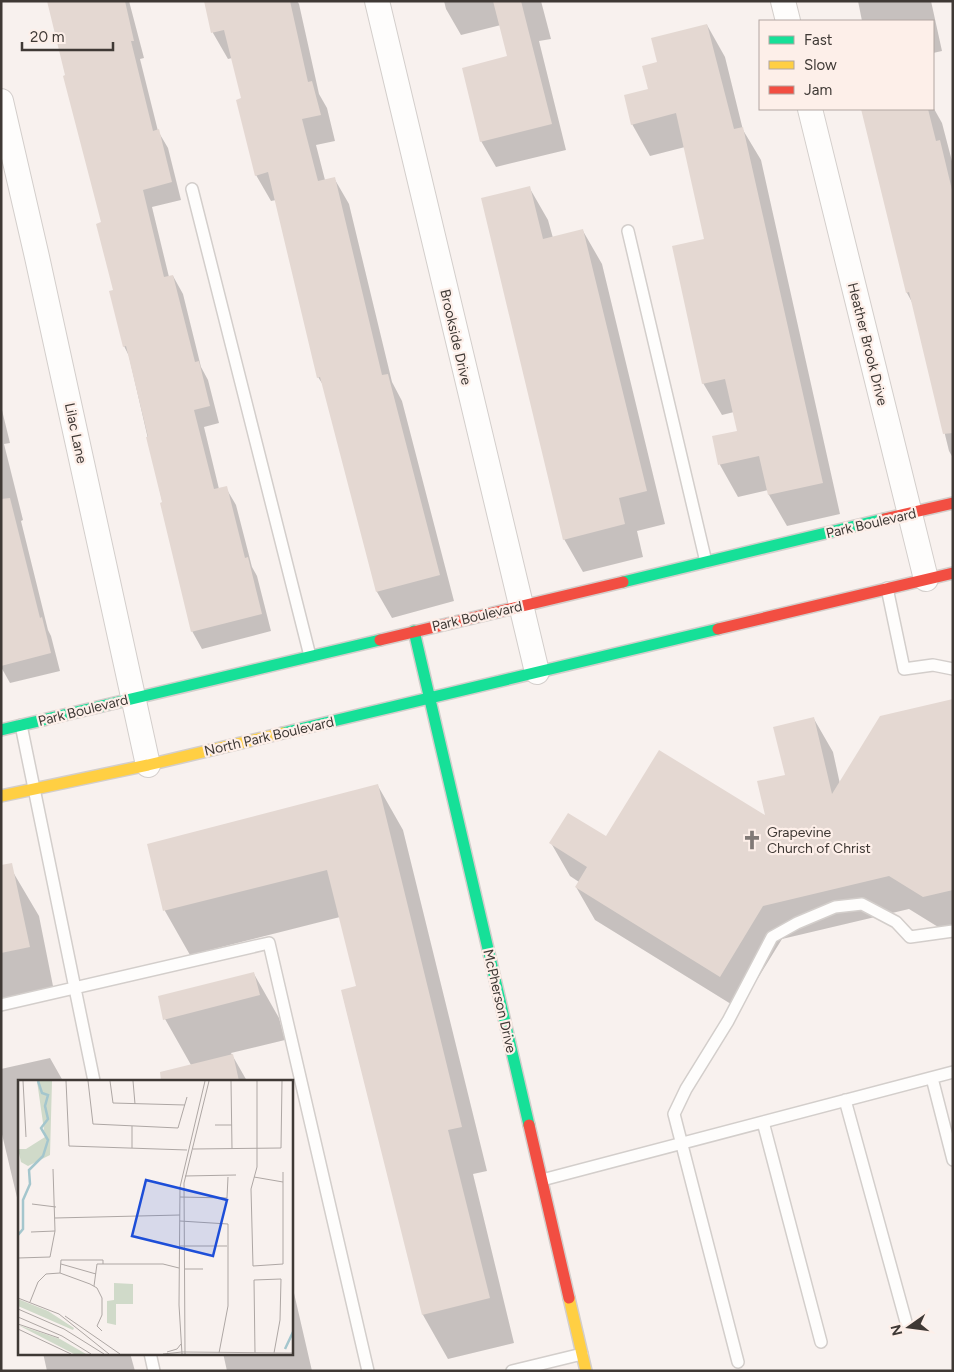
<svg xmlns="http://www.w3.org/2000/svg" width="954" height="1372" font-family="Figtree,sans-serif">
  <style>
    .shadow { fill: #0003 }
    .building { fill: #e4d8d2 }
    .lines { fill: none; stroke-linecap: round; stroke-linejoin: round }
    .lane-casing { stroke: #d3cecb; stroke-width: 14 }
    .street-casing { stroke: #d3cecb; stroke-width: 26 }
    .fast-casing { stroke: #d3cecb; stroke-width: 14 }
    .slow-casing { stroke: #d3cecb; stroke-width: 14 }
    .jam-casing { stroke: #d3cecb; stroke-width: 14 }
    .lane { stroke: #fefdfc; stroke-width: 11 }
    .street { stroke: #fefdfc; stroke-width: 24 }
    .fast { stroke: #16e098; stroke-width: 11 }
    .slow { stroke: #ffcf43; stroke-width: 11 }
    .jam { stroke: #f24e42; stroke-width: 11 }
    .labels { text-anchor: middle; stroke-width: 4.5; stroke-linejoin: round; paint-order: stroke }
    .street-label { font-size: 14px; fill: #3f3935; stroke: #fdefe9 }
    .poi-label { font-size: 14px; fill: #3f3935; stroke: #fdefe9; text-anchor: start }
    .inset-river { fill: none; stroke: #a4c6cd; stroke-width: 2.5 }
    .inset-road { fill: none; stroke: #aea7a4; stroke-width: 1 }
    .view { fill: #1d4ed8; fill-opacity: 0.15; stroke: #1d4ed8; stroke-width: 2.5 }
    .inset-edge { fill: none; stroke: #3f3935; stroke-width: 2.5 }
  </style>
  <rect width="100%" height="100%" fill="#f8f1ee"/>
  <path class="shadow" d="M48 1H129L144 58 140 59 158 131 168 148 181 200 152 207 169 277 173 276 183 294 201 367 208 380 219 423 204 427 219 489 226 488 236 505 252 567 257 576 271 631 202 649 192 631 129 356 124 346 103 223Z
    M206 1H297L299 4 319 94 327 108 335 141 316 145 325 180 334 178 349 204 392 382 402 401 454 601 392 618 377 592 325 388 318 377 276 200 271 201 256 175 243 99 232 58 228 59 213 33Z
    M444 1H541L551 39 539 41 566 150 496 167 481 141 509 57 501 25 461 35 446 9Z
    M858 1H931L942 51 933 53V21H862Z
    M707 25 725 57 743 130 761 160 840 514 787 526 769 495 768 490 738 497 720 465 713 437 738 432 734 412 722 415 703 383 706 240 685 147 650 156 632 124 649 90 659 63Z
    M933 107 942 123 953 165V458L949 451 913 304 907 293 862 109H933Z
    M529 187 548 220 553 238 583 231 602 264 665 524 637 531 643 557 583 572 564 539Z
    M1 406 10 443 4 444 23 520 21 521 48 630 51 636 60 671 10 683 1 667Z
    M953 700V928L943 930 909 909 782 939 739 1009 595 920 576 887 579 882 570 876 551 843 767 818 814 719 833 752 840 784Z
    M378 786 403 830 487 1171 473 1174 514 1343 448 1359 423 1315 342 991 358 987 340 917 190 955 165 911 148 845Z
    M13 872 39 916 54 991 1 1002V874Z
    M254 974 279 1018 285 1040 231 1053 247 1081H185L191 1065 165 1019Z
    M50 1058 63 1081H19V1206L1 1130V1069Z
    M291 1280 312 1371H227L223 1353H291Z
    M43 1353H130L135 1371H47Z"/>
  <path class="building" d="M47 1H125L134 41H131L153 131 159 129 172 182 143 190 164 277 173 275 195 362 199 361 210 406 194 410 214 489 227 486 245 558 248 557 262 614 191 632 160 503 162 502 146 437H148L126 346 123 347 109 291 113 290 96 224 101 222 63 76 65 75Z
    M204 1H290L308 82 312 81 321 115 302 119 318 181 335 177 382 375 388 374 440 575 376 592 320 377 317 378 268 172 255 176 236 100 241 98 224 30 211 33Z
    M493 1H521L552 124 480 142 462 68 507 56Z
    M707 24 734 129 743 127 823 483 768 495 759 456 718 465 712 436 737 431 725 379 702 384 672 246 704 239 676 113 631 125 624 95 648 89 642 66 657 62 651 38Z
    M861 109H928L936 141 940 140 953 194V433L943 434 909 292 906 293Z
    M530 186 543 239 583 229 647 491 619 498 625 524 563 540 481 198Z
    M10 498 40 618 42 617 51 653 1 666V499Z
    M953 699V890L923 897 889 876 763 906 720 977 575 887 587 867 549 843 568 813 606 836 659 750 765 815 757 781 785 775 773 727 814 717 832 794 880 716Z
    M378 784 462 1127 448 1130 490 1298 422 1315 341 990 356 986 327 870 163 911 147 844Z
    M12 863 30 947 1 953V865Z
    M254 972 260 995 163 1020 158 996Z
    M233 1054 239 1081H161L160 1072Z"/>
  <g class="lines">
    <defs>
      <path id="lane" d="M192 189 310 656
        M628 231 706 562
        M887 588 904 669 933 665 953 669
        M21 725 94 1081
        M1 1005 269 943 368 1371
        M932 1078 953 1160
        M845 1100 906 1322
        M763 1122 821 1342
        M542 1180 953 1072
        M150 1353 154 1371
        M738 1362 674 1114 686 1089 728 1021 772 937 797 923 835 907 862 904 896 922 910 937 953 931
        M512 1371 582 1354"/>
      <path id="street" d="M377 1 537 672
        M783 1 788 21
        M1 101 37 257 148 765
        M810 109 926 579"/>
      <path id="fast" d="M623 582 884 519
        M414 631 529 1125
        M1 730 380 640
        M283 733 718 629"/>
      <path id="slow" d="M1 796 148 765 283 733
        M569 1298 586 1371"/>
      <path id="jam" d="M884 519 953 503
        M718 629 953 573
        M380 640 623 582
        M529 1125 569 1298"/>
    </defs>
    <use href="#lane" class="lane-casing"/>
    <use href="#street" class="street-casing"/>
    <use href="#fast" class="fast-casing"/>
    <use href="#slow" class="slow-casing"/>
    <use href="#jam" class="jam-casing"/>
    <use href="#lane" class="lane"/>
    <use href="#street" class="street"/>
    <use href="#fast" class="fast"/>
    <use href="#slow" class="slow"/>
    <use href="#jam" class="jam"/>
  </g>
  <defs>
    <symbol id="church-bare" viewBox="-9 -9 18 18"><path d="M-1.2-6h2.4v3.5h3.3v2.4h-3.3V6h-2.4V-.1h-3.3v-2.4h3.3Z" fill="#807976" stroke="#fdefe9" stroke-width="2.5" paint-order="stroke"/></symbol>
  </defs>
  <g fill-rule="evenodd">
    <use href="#church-bare" x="738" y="826" width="28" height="28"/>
  </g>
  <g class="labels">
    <g class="street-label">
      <text transform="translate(456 337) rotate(77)" y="5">Brookside Drive</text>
      <text transform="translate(868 344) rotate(76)" y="5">Heather Brook Drive</text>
      <text transform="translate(76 433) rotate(78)" y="5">Lilac Lane</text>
      <text transform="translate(871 523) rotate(-13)" y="5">Park Boulevard</text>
      <text transform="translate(477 616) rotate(-13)" y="5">Park Boulevard</text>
      <text transform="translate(83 710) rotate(-14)" y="5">Park Boulevard</text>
      <text transform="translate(269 736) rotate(-13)" y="5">North Park Boulevard</text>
      <text transform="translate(500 1001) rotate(77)" y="5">McPherson Drive</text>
    </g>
    <g class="poi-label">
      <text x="767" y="837">Grapevine<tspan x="767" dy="16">Church of Christ</tspan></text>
    </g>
  </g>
  <g transform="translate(18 1080)">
    <rect width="275" height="275" fill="#f8f1ee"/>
    <path d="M19 1H34L32 75 10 86 3 82 0 69H8L27 57ZM96 203 115 204V224H98V245L89 243V221L96 220ZM0 219 30 231 56 248 55 250 0 226ZM0 245 42 259 68 274H56Z" fill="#d0dac9"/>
    <path class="inset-river" d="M0 155 5 149V120L12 104 11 90 25 76 30 60 23 48 30 39 27 26 30 15 24 13 20 1M267 269 275 252"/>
    <path class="inset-road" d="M5 1 8 57M48 1 51 66 169 70M70 1 75 44 160 48 169 17M92 1 95 23 167 25M115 1 117 24M213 1 214 69M239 1V87L233 109 235 186 265 184V92M197 45H214M114 68V46M175 69 263 68 264 1M167 96 218 95M236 97 265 102M162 117 209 118 210 97M14 124 38 127M37 138 162 135M162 141 210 144V226L201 273M13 152 37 151M161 166H209M0 178 32 177 37 151 35 89M43 184 78 194M79 184H145L161 188M167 189H185M42 193 43 180H85V184M76 206 79 184M0 218 41 234M12 222 20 202 28 194 42 193 72 204 79 208 84 218V235L79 246 84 251M0 229 46 249 86 274M41 234 91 274M47 236 102 274M0 237 44 256 73 274M0 244 41 258M0 249 53 274M149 272 159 269 163 264M237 273 236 200 263 199 262 240 256 273M145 274 164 272 275 273M164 274 161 225 162 107 187 1M167 274 166 103 191 1"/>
    <path class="view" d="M128 100 209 120 195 176 114 156Z"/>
    <rect width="275" height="275" class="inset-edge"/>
  </g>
  <rect width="954" height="1372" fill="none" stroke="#3f3935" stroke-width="5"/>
  <rect x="759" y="20" width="175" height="90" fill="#fdefe9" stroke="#b1a6a1"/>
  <rect x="769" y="36" width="25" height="8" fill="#16e098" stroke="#b1a6a1"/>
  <text x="804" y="45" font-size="15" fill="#3f3935">Fast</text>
  <rect x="769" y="61" width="25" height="8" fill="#ffcf43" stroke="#b1a6a1"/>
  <text x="804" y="70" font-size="15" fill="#3f3935">Slow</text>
  <rect x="769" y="86" width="25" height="8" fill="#f24e42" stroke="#b1a6a1"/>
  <text x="804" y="95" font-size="15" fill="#3f3935">Jam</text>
  <g transform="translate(909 1327) rotate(256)" stroke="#fdefe9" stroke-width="4" paint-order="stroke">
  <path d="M0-4L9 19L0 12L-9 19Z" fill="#3f3935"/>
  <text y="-8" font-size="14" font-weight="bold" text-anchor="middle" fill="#3f3935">N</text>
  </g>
  <path d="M22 42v8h91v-8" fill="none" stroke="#3f3935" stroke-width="2.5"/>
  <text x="30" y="42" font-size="15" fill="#3f3935" stroke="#fdefe9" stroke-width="4" paint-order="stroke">20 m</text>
</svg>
